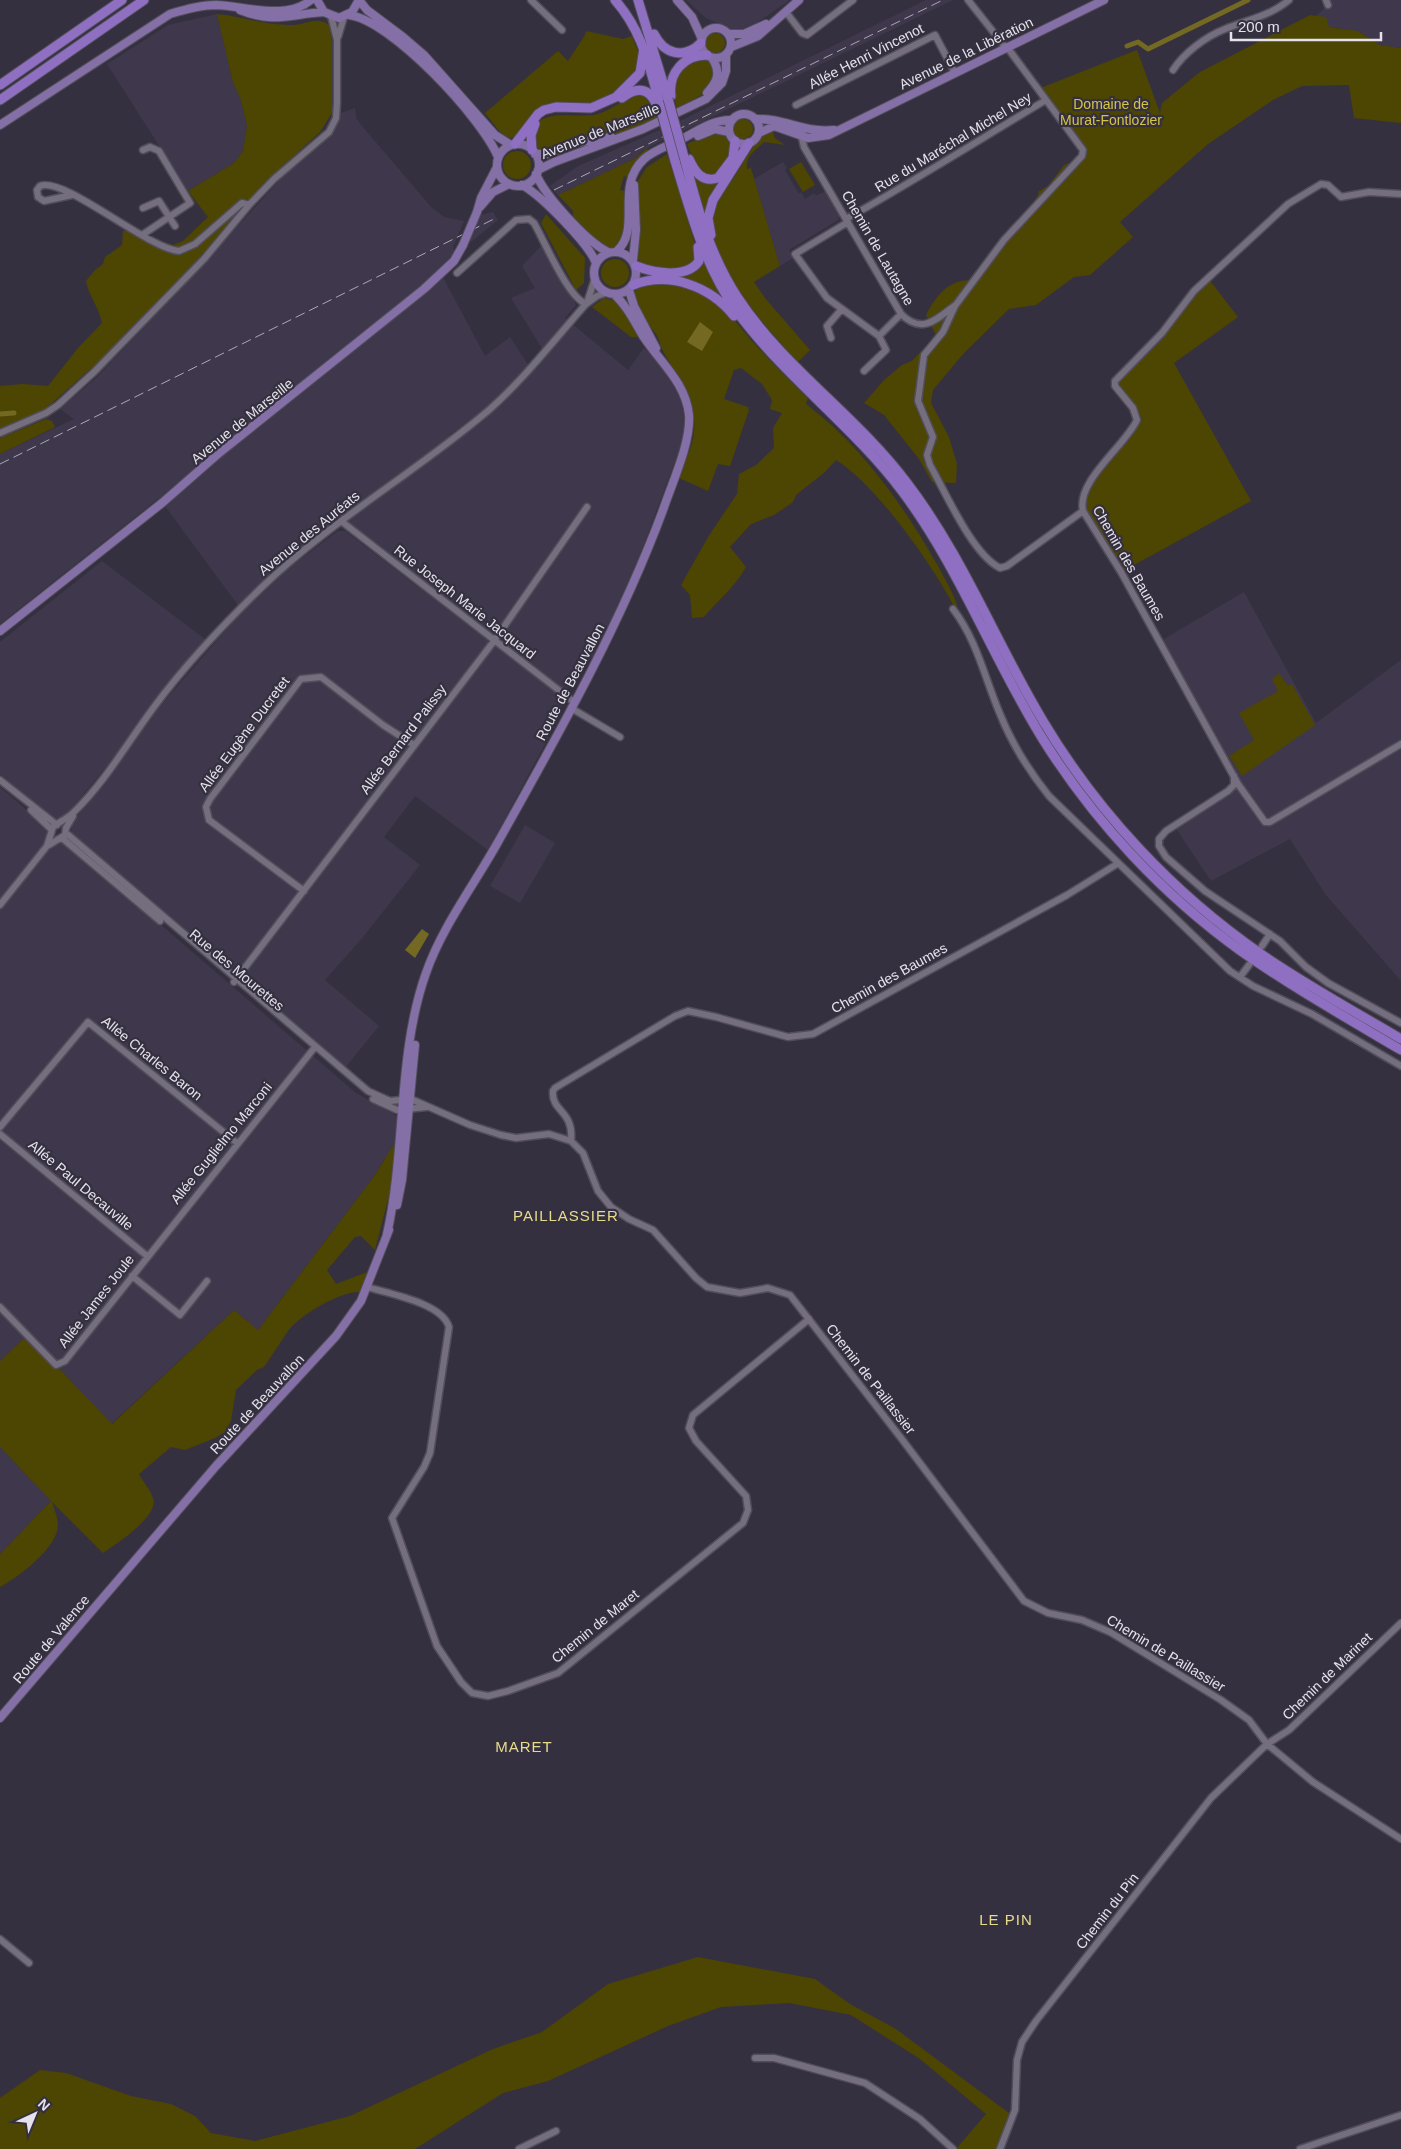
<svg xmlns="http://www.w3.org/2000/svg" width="1401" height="2149" font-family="Arial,sans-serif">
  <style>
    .built { fill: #3f384d; fill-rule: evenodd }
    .green { fill: #4d4502 }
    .water { fill: #736922 }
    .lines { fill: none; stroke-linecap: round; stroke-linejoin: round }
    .canal { stroke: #736922; stroke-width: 5 }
    .minor-casing { stroke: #514d59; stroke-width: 9 }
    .major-casing { stroke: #514d59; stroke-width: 10 }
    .highway-casing { stroke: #514d59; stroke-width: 11 }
    .minor { stroke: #746e7f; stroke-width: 6 }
    .major { stroke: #846fa7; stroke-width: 8 }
    .highway { stroke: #8e6fc1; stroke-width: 9 }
    .rail { stroke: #aca8b4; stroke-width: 1; stroke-dasharray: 10 5; stroke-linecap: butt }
    .major-bridge-casing { stroke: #514d59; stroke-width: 10; stroke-linecap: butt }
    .highway-bridge-casing { stroke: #514d59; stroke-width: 11; stroke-linecap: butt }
    .major-bridge { stroke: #846fa7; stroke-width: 8 }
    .highway-bridge { stroke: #8e6fc1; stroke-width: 9 }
    .labels { text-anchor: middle; stroke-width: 4.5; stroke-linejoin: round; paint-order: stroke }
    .street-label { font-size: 14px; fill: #e5e2ec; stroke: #35303f }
    .park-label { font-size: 14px; fill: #d5c445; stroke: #35303f }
    .neighbourhood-label { font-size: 15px; letter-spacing: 1px; fill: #e7dc8d; stroke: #35303f }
  </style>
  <rect width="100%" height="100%" fill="#35303f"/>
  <path class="built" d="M686 0H790L746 30H731L706 18Z
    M926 0H953L683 131 680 121Z
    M1326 0H1401V48L1380 45 1358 31 1329 27 1316 16 1328 5Z
    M217 14 233 83 240 97 247 126 243 151 234 163 188 191 107 64 168 25Z
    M355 108 356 118 362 126 432 208 444 217 464 221 453 247 455 252 439 270 485 356 510 337 532 371 546 355 511 298 535 288 522 266 544 243 576 305 565 318 628 370 644 348 657 360 680 396 685 421 682 443 638 560 615 614 593 656 570 688 561 689 506 646 502 637 503 631 585 506 499 627 490 632 356 531 341 517 285 561 238 605 159 498 0 624V454L74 419 60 409 96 378 189 280 285 174 326 139 338 122 341 113ZM480 413 485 420 455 441 449 435Z
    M660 130 663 140 642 151 634 159 558 195 550 186 578 166Z
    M783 162 787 168 785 170 799 194 801 192 805 199 814 193 816 196 826 191 840 215 838 220 789 250 793 258 780 266 754 179Z
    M493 212 498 220 471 242 470 240 481 215Z
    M338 531H345L559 695 562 708 553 729 488 850 415 796 384 837 420 865 363 937 325 980 379 1026 345 1068 72 837 71 824 114 771 157 710 238 616 289 568Z
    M102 561 206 640 152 702 111 761 64 818H52L0 774V642Z
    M1244 592 1316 723 1401 660V981L1326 895 1290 839 1211 881 1173 824 1228 789 1232 783 1231 775 1162 654 1164 639Z
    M0 787 46 827 48 836 57 843H66L356 1093 395 1115 398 1119 396 1141 375 1175 258 1330 234 1310 111 1424 27 1335 0 1361Z
    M525 825 555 843 520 903 490 886Z
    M0 1447 51 1501 0 1554Z"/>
  <path class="green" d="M217 14C244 17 268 26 295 25 307 24 318 16 329 25L332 42V113L320 132 262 185 199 258 106 355 43 411 0 429V386L23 384 48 386 78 348 102 323C99 307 89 297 86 281L95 270 103 264 105 257 122 245 123 231 130 229 151 242 161 241 173 245 183 241 208 217 188 191 234 163 243 151 247 126 240 97 233 83Z
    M1310 15 1326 17 1329 27 1358 31 1380 45 1401 48V123L1354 118 1349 85 1302 86 1273 100 1208 144 1120 222 1133 237 1090 275 1074 277 1036 305 1009 309 964 353 933 390 931 403 949 437 957 464 956 483 932 482 919 459 884 415 864 403 884 380 902 365 912 361 936 335 926 315C936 296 948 280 971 280L1027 214C1028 203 1037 203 1039 191L1048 186 1064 165 1072 162 1083 150 1038 89 1137 50 1160 113 1162 103 1200 72Z
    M586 31 623 39 632 36 639 54V69L627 83 600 103 551 105 517 136 508 139 504 137 485 113 558 51 568 61 585 35Z
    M705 43a10 10 0 1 1 20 0a10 10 0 1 1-20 0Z
    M705 58 711 61 716 77 705 93 677 108C669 79 676 66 705 58Z
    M644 93 653 105 657 118 628 131 548 150 542 151 535 146C524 102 577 120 598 114 617 108 623 96 644 93Z
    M733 129a10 10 0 1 1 20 0a10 10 0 1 1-20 0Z
    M772 130 775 138 785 145 764 142C756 150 745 156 747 169L751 168 780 266 754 282 765 298 810 350 798 362C768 329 704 262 714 213 717 198 727 188 735 176 746 159 753 140 772 130Z
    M715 132 723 134 731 144 732 153 716 175 706 176 696 166 687 144Z
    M647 148 649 153 629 178 624 176 620 190 626 191 623 239 615 247 604 248 573 218V211L558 195 634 159Z
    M503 165a14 14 0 1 1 28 0a14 14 0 1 1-28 0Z
    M667 154 698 254 692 266C675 270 658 269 641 265L637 257 636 184 647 167Z
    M801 162 815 185 803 192 789 169Z
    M695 177 706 183 719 181 721 184 703 216 693 178Z
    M546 214 585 258 584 283 576 290 541 223Z
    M601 273a14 14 0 1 1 28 0a14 14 0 1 1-28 0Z
    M704 260 726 299 724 301 679 280V275Z
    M1208 278 1238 317 1174 363 1251 501 1123 571 1085 508V494L1091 486 1142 421C1141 408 1119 398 1115 381Z
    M645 284C666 284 686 285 705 295 726 305 739 327 754 343 771 362 790 380 808 398L806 404C861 445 904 506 938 566 947 583 957 598 960 618 938 572 878 486 836 460L825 472 796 495 793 502 774 515 751 524 730 547 746 567C735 587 718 600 704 617L692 618 690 595 681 585 708 537 737 494 739 474 756 465 774 448 773 428 782 413 770 409 772 400 762 384 741 368 734 370 724 399 748 407 749 410 730 466 718 464 708 491 679 478C684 464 693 446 694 431 697 393 678 381 663 351 660 346 659 338 656 334 648 324 632 305 635 291Z
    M604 298 617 301 641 337H631L592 307Z
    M46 419 52 421 55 427 0 454V438Z
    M1279 673 1288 686 1292 684 1315 725 1242 776 1229 756 1254 740 1239 713 1278 691 1272 679Z
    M396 1141 392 1184 375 1250 361 1236 355 1237 327 1270 336 1284 367 1272 360 1292C340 1291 300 1315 288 1331 280 1343 272 1355 264 1367L257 1370 236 1390 231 1421 225 1432 215 1438 185 1450 171 1447 139 1474C143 1482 150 1489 153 1498 160 1516 116 1544 103 1553L52 1502C54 1509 58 1518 58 1525 58 1547 19 1577 0 1587V1554L51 1501 0 1447V1361L27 1335 112 1424 234 1310 258 1330 375 1175Z
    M698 1957 815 1979 850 2004 896 2029 1013 2116 1000 2149H956L986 2114 920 2059 851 2015 789 2003 721 2007 668 2026 548 2081 503 2093 415 2149H0V2098L40 2070 66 2073 131 2096 171 2104 195 2116 211 2133 255 2141 350 2116 493 2049 542 2032 608 1984Z"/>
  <path class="water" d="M700 322 713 332 702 351 687 342Z
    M422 929 429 934 415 958 405 950Z"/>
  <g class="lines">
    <path class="canal" d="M1127 46 1138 42 1148 49 1248 0
      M0 414 14 413"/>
    <defs>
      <path id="minor" d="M531 0 562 30
        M968 0 1006 48
        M1326 0 1328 5
        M786 12 802 33 807 35 853 0
        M338 37 344 17
        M1007 47 1083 150 1082 156 1004 240 955 306 943 332 924 355 918 401 933 437 927 455 930 465C946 493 972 554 1000 568L1007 566 1083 511
        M1173 70C1184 53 1205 37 1225 29 1247 20 1270 16 1289 0
        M796 105 935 35 955 73
        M803 130 802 138 804 147 901 314C921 334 935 321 954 306
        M1401 194 1369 192 1341 197 1328 185 1321 184 1288 204 1194 291 1162 333 1115 381V386L1133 408 1137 420C1125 446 1076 481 1083 511L1121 572 1238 784 1265 822H1270L1401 744
        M72 195 44 201 38 197 37 190 40 186C64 176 148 249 179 251L195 244 242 203 249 205
        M143 208 159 201 175 226
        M846 219C914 181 979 140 1046 100
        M848 222 795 254 827 298 879 336 901 314
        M142 235 190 203 159 151 150 147 143 150
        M457 273 516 220 529 219 534 223C545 242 567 296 586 304
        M587 303 595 278
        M831 338 827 326 841 310
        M864 371 886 350 879 336
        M0 433 46 413 58 405 94 372 204 259 249 205 274 179 329 132 336 118 337 103V40L331 16
        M341 521 574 702
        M953 609C977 640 985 679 1000 714 1012 744 1029 771 1049 796L1230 971 1253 986 1312 1014 1401 1066
        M571 708 620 737
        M1234 776V785L1228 791 1166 831 1159 839V846L1166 857 1205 891 1280 941 1306 967 1328 983 1401 1023
        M0 780 57 825
        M31 810 52 830
        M66 833 368 1091 390 1101 411 1099 470 1125 501 1135 516 1138 549 1134 571 1141 583 1153 598 1191 611 1207 629 1219 653 1230 696 1278 707 1287 740 1293 768 1288 790 1295 901 1438 1024 1601 1048 1613 1082 1620 1110 1632 1221 1700 1249 1720 1267 1744 1313 1782 1401 1839
        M62 838 160 921
        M49 845 65 835 66 828 73 816
        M304 891 209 820 206 807 210 799 301 679 321 677 383 725 414 745
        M0 905 47 846 53 827C59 822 67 819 74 812 105 782 128 742 154 707 185 665 223 625 260 589 330 521 415 473 489 410 525 378 554 340 586 304L597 296 608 292
        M1262 946 1270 934
        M1240 977 1249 965
        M234 982 494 641 587 507
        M373 1099 397 1110 427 1107
        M0 1127 88 1022 237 1143
        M0 1134 147 1256
        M571 1141C574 1110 551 1112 553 1091L555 1088 675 1016 688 1011 716 1017 788 1037 813 1034 1067 895 1117 864
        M132 1276 180 1315 207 1281
        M367 1287C390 1294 442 1303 449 1327L430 1453 424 1467 392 1518 437 1646 461 1682 472 1693 488 1696 508 1691 558 1673 743 1523 748 1510 746 1496 696 1441 689 1428 693 1415 809 1319
        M0 1307 56 1365 65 1361 315 1047
        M0 1939 29 1963
        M755 2058H774L865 2083 920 2119 953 2149
        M519 2149 556 2131
        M1000 2149 1015 2110 1017 2060 1022 2042 1036 2021 1211 1798 1267 1744 1289 1730 1401 1623
        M1300 2149 1401 2115"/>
      <path id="major" d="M317 0 324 12 339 18 352 12 359 0
        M359 0 367 10 403 37 424 55 495 135 511 145
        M677 0 692 17 702 39
        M240 10C275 24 290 14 324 12
        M349 15C391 20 482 118 498 157
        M701 43a15 15 0 1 1 30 0a15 15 0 1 1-30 0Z
        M728 34H744L766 24
        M731 47 758 36 799 0
        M707 93C718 81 721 72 712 58
        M729 129a15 15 0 1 1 30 0a15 15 0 1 1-30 0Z
        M755 119C786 118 801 133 834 130
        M0 125 170 14C186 9 200 5 216 5 246 6 286 21 311 0
        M759 133 774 126 808 138 829 135 1104 0
        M698 136 715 129 729 132
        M497 165a21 21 0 1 1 42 0a21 21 0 1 1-42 0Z
        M535 154H546L576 143 611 137
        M538 170 554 162 643 129 706 99 722 83 726 71V55
        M536 174C545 196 587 242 608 252
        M522 185C541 195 589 244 596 263
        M480 207 493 192 509 184
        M477 212 481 198 497 167
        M617 251C642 228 614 187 644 159 654 150 670 145 682 139 697 131 714 119 732 120
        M594 273a21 21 0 1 1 42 0a21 21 0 1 1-42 0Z
        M633 260 636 230 634 185
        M629 290 634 306 656 348
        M0 631 162 503 218 454 424 289 454 261 463 245
        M397 1205 402 1180 415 1045
        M387 1234C406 1150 397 1054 426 973 442 927 474 885 498 842 558 735 620 626 663 510 672 483 691 443 689 415 686 383 660 362 643 336 634 321 627 306 614 294
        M0 1718 216 1466 336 1336 361 1301 389 1230"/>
      <path id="highway" d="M615 0C642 31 648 62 659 101
        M638 0 668 99
        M654 34C664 54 684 60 701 43
        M0 85 122 0
        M671 96C668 73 684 55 707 55
        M622 98C636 87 649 87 656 104
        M0 100 144 0
        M515 144 538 114 544 110 556 107 591 108 616 97 640 73 644 48
        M532 150 531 135 535 124
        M684 157C697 206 709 254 738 298 784 368 857 416 907 483 963 556 996 643 1043 721 1098 813 1173 893 1261 954 1306 985 1354 1011 1401 1039
        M689 159C695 172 702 183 718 178L733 158 735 141
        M675 161C691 214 705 268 738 313 786 378 853 426 902 491 960 568 993 660 1044 741 1095 822 1163 895 1241 951 1292 987 1347 1018 1401 1050
        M711 235 708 218 713 200 749 143
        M636 266C654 273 687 279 699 261L698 247
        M633 285C669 271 710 286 734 316"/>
    </defs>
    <use href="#minor" class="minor-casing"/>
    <use href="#major" class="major-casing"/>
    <use href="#highway" class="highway-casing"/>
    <use href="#minor" class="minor"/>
    <use href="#major" class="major"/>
    <use href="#highway" class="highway"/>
    <path class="rail" d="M554 190 943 0
      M0 464 496 218"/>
    <defs>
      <path id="major-bridge" d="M463 245 477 212"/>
      <path id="highway-bridge" d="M668 99 684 157
        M659 103 675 161"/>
    </defs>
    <use href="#major-bridge" class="major-bridge-casing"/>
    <use href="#highway-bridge" class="highway-bridge-casing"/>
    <use href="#major-bridge" class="major-bridge"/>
    <use href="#highway-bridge" class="highway-bridge"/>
  </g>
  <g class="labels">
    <g class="street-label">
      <text transform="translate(966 53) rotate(-26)" y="5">Avenue de la Libération</text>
      <text transform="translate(866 56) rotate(-27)" y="5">Allée Henri Vincenot</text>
      <text transform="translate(600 131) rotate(-22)" y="5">Avenue de Marseille</text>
      <text transform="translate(953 142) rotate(-31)" y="5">Rue du Maréchal Michel Ney</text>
      <text transform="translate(878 248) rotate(60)" y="5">Chemin de Lautagne</text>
      <text transform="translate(242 421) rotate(-39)" y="5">Avenue de Marseille</text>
      <text transform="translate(309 533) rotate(-39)" y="5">Avenue des Auréats</text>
      <text transform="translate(1129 563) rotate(60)" y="5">Chemin des Baumes</text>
      <text transform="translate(465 602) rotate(38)" y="5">Rue Joseph Marie Jacquard</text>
      <text transform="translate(570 682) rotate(-62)" y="5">Route de Beauvallon</text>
      <text transform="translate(244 734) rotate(-53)" y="5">Allée Eugène Ducretet</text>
      <text transform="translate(403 739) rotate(-53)" y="5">Allée Bernard Palissy</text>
      <text transform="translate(237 970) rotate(40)" y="5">Rue des Mourettes</text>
      <text transform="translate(889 978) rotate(-29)" y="5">Chemin des Baumes</text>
      <text transform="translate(152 1058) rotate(39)" y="5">Allée Charles Baron</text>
      <text transform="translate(221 1143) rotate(-51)" y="5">Allée Guglielmo Marconi</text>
      <text transform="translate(81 1185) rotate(40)" y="5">Allée Paul Decauville</text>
      <text transform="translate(96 1301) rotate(-52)" y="5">Allée James Joule</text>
      <text transform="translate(871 1379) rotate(52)" y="5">Chemin de Paillassier</text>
      <text transform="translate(257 1404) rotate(-47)" y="5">Route de Beauvallon</text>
      <text transform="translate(595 1626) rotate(-39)" y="5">Chemin de Maret</text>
      <text transform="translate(51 1639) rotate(-50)" y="5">Route de Valence</text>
      <text transform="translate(1166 1653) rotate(31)" y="5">Chemin de Paillassier</text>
      <text transform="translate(1327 1676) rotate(-44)" y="5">Chemin de Marinet</text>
      <text transform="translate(1107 1911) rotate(-52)" y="5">Chemin du Pin</text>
    </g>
    <g class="park-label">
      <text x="1111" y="109">Domaine de<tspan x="1111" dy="16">Murat-Fontlozier</tspan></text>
    </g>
    <g class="neighbourhood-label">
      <text x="566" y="1221">PAILLASSIER</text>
      <text x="524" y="1752">MARET</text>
      <text x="1006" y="1925">LE PIN</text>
    </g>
  </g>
  <g transform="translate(35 2114) rotate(44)" stroke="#35303f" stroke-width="4" paint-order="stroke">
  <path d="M0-4L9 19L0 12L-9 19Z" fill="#e5e2ec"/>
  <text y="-8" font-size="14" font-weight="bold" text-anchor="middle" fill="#e5e2ec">N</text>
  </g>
  <path d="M1231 32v8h150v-8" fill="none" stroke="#e5e2ec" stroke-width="2.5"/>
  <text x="1238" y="32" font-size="15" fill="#e5e2ec" stroke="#35303f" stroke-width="4" paint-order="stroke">200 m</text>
</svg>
